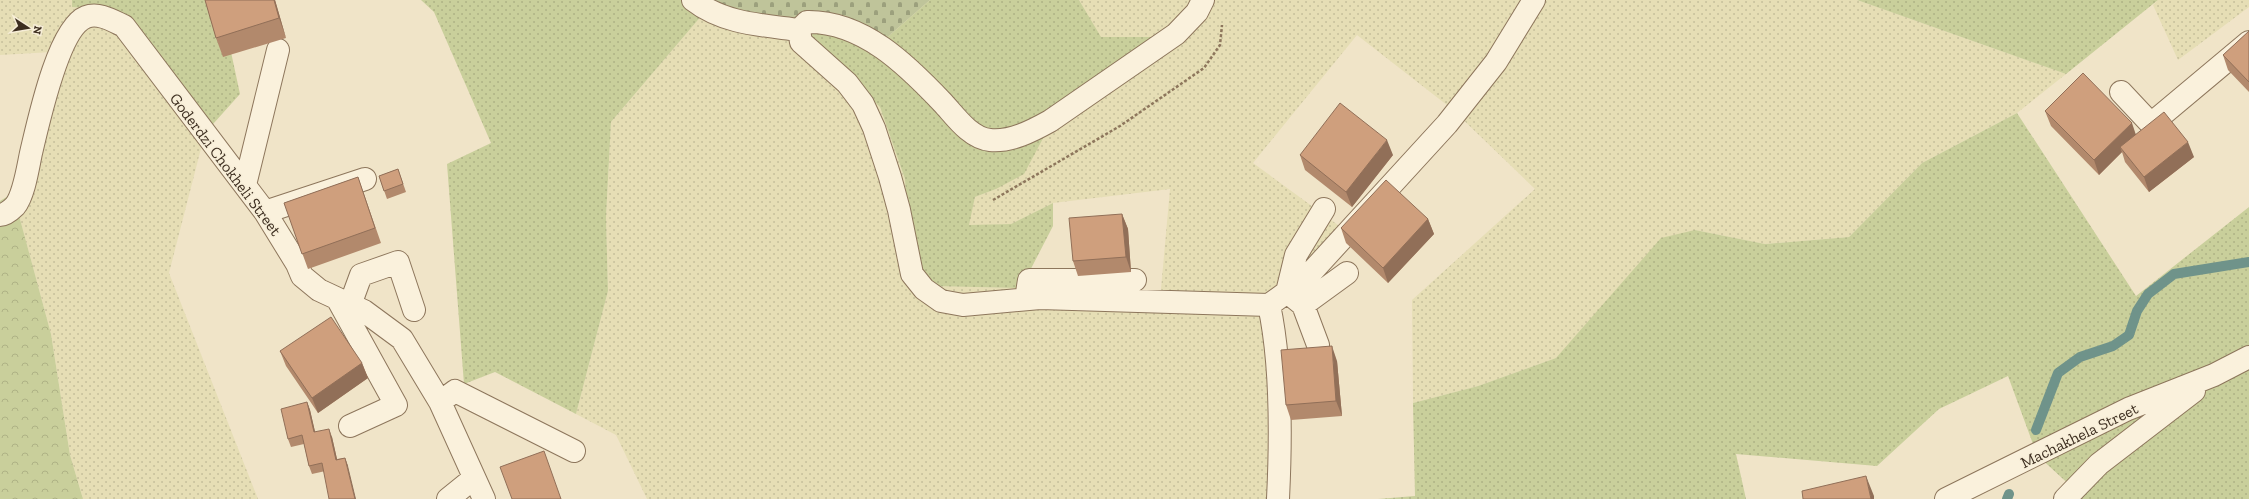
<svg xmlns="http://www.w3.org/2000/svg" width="2249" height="499" font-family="'Zilla Slab',serif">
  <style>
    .farmland { fill: url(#farmland-dots) }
    .grass { fill: url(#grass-dots) }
    .forest { fill: url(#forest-crowns) }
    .cemetery { fill: url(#cemetery-stones) }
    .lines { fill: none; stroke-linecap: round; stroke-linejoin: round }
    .stream { stroke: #6f938a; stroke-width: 10 }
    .minor-casing { stroke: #8d765c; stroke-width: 24 }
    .path { stroke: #8d765c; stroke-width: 2.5; stroke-dasharray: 3 2; stroke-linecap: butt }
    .minor { stroke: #faf1dc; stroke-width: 22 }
    .wall { fill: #b2896c }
    .shaded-wall { fill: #916f58 }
    .building { fill: #cf9f7d; stroke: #916f58 }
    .labels { text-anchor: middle; stroke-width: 3; stroke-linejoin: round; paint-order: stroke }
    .street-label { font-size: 16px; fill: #3d2e20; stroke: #f7eed8 }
  </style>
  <defs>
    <pattern id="farmland-dots" width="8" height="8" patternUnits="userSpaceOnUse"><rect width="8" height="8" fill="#e6deb5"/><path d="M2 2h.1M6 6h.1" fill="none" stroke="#c6bf9b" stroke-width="1.8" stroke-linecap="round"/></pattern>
    <pattern id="grass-dots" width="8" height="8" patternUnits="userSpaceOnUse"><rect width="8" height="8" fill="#c9cf9b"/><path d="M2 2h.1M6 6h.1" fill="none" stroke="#aeb285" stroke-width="1.8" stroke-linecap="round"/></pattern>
    <pattern id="forest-crowns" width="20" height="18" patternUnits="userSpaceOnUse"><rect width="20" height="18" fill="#c9cf9b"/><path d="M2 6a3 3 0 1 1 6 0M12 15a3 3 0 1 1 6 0" fill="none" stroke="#aeb285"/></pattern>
    <pattern id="cemetery-stones" width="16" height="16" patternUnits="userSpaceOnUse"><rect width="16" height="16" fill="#bfc49a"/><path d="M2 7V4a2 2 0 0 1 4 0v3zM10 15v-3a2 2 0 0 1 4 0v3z" fill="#9ca07d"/></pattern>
  </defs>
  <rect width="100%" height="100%" fill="#f0e4c8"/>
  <path class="farmland" d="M0 0H72V7L103 10 205 133 169 273 258 499H83L70 455 51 334 13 193 52 52 0 55Z
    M1079 0H1857L2066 74 2017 113 1922 163 1849 237 1765 244 1695 230 1556 358 1478 386 1413 403 1412 300 1535 189 1452 109 1357 35 1253 163 1353 236 1269 305 1284 432 1289 499H647L616 435 576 414 608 291 606 217 611 122 703 14 799 30 880 107 905 179 909 263 930 286 1021 288 1160 300 1170 189 1053 203 1011 224 968 226 975 197 996 189 1048 129 1166 37H1100Z
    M2158 0H2249V7L2178 60 2153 5Z"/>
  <path class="grass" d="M72 0H226L225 24 240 94 205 133 103 10 72 7Z
    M421 0H688L703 14 611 122 606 217 608 291 576 414 495 372 464 384 447 164 491 143 434 12Z
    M930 0H1079L1101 37H1167L1048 129 1024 174 996 189 975 197 969 225 1011 224 1053 203V226L1021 288 930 286 909 263 905 179 880 107 799 30 883 41Z
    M1857 0H2158L2066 74Z
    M2017 113 2136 296 2249 207V499H2069L2074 489 2037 455 2008 376 1939 409 1877 466 1736 454 1746 499H1378L1415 496 1413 403 1478 386 1556 358 1661 238 1695 230 1765 244 1849 237 1922 163Z"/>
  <path class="forest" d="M13 193 51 334 70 455 83 499H0V201Z"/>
  <path class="cemetery" d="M688 0H930L883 41Z"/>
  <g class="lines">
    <path class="stream" d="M2036 430 2058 373 2080 357 2113 346 2129 335 2137 311 2148 294 2174 274 2249 262
      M2007 499 2009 494"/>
    <defs>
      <path id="minor" d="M693 0C724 24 762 25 799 30
        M1203 0 1197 12 1176 34 1050 121C1032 131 1011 142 990 140 970 138 955 116 943 103 907 65 863 21 807 22L799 30 801 42 847 83 863 104 874 128 890 177 899 210 912 274 924 289 941 301 963 305 1040 298 1269 305C1282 365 1281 438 1278 499
        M2121 92 2151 124 2249 42
        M245 185 278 50
        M1324 209 1296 255 1287 292 1303 305 1347 273
        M265 212 365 179
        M0 215C5 215 12 209 15 206 24 195 28 167 31 153 38 124 58 28 86 17 99 12 113 21 124 26L265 212 297 264 302 276 319 290 364 311 402 339 440 402 484 499
        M1026 299 1029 280H1135
        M338 300 396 405 350 426
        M350 305 361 275 398 262 414 310
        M1269 305 1306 278 1447 124 1496 62 1534 0
        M1303 305 1318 345
        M440 402 455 391 574 451
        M448 499 474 478
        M1946 499 2128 409 2214 375 2249 357
        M2065 499 2099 464 2194 391"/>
    </defs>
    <use href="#minor" class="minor-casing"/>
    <path class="path" d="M993 200 1120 126 1204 68 1220 45 1222 25"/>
    <use href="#minor" class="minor"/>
  </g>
  <path class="wall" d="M205 0H275L286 38 223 57 216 38Z
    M2249 31V92L2228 70 2223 55Z
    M2045 111 2136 134 2194 157 2149 192 2125 162 2122 152 2099 175 2051 126Z
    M1300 155H1393L1352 207 1305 170Z
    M398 169 406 192 387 199 379 176Z
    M358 177 381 243 308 269 284 203Z
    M1122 214 1128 229 1131 272 1078 276 1073 261Z
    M1428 219 1434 234 1388 283 1346 243 1341 228Z
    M280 351 362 363 368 378 318 413 286 366Z
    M1337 361 1342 416 1291 420 1286 405Z
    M307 402 310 410 315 432 332 437 337 459 345 458 348 466 312 474 309 466 304 444 291 447 288 439Z"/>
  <path class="shaded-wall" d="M274 0H275L286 38 279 18Z
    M2132 123 2137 138 2120 147 2122 152 2099 175 2094 160Z
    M1387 140 1393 155 1352 207 1346 192Z
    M2188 142 2194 157 2149 192 2144 177Z
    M1122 214 1128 229 1131 272 1126 257Z
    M1428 219 1434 234 1388 283 1383 268Z
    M1332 346 1337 361 1342 416 1336 401Z
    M362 363 368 378 318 413 312 398Z
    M307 402 310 410 317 440 314 432Z
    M329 429 332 437 339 468 336 460Z
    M345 458 348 466 356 499H355Z
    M1866 476 1874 496V499H1871Z"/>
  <path class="building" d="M205 0H274L279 18 216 38Z
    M2249 31V82L2223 55Z
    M2083 73 2132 123 2094 160 2045 111Z
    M1340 103 1387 140 1346 192 1300 155Z
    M2164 112 2188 142 2144 177 2120 147Z
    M398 169 403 184 384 191 379 176Z
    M358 177 375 228 302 254 284 203Z
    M1386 180 1428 219 1383 268 1341 228Z
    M1122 214 1126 257 1073 261 1069 218Z
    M331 317 362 363 312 398 280 351Z
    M1332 346 1336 401 1286 405 1281 350Z
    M307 402 314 432 329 429 336 460 345 458 355 499H329L322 463 309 466 302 435 288 439 281 409Z
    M544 451 561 499H512L500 467Z
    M1866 476 1871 499H1803L1802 491Z"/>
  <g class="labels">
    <g class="street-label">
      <text transform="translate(226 164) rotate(53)" y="6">Goderdzi Chokheli Street</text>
      <text transform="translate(2079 435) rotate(-26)" y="6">Machakhela Street</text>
    </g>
  </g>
  <g transform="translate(28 28) rotate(102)" stroke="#f7eed8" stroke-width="3" paint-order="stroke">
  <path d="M0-3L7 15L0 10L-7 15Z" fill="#3d2e20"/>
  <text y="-6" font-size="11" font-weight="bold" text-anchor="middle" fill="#3d2e20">N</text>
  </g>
</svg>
